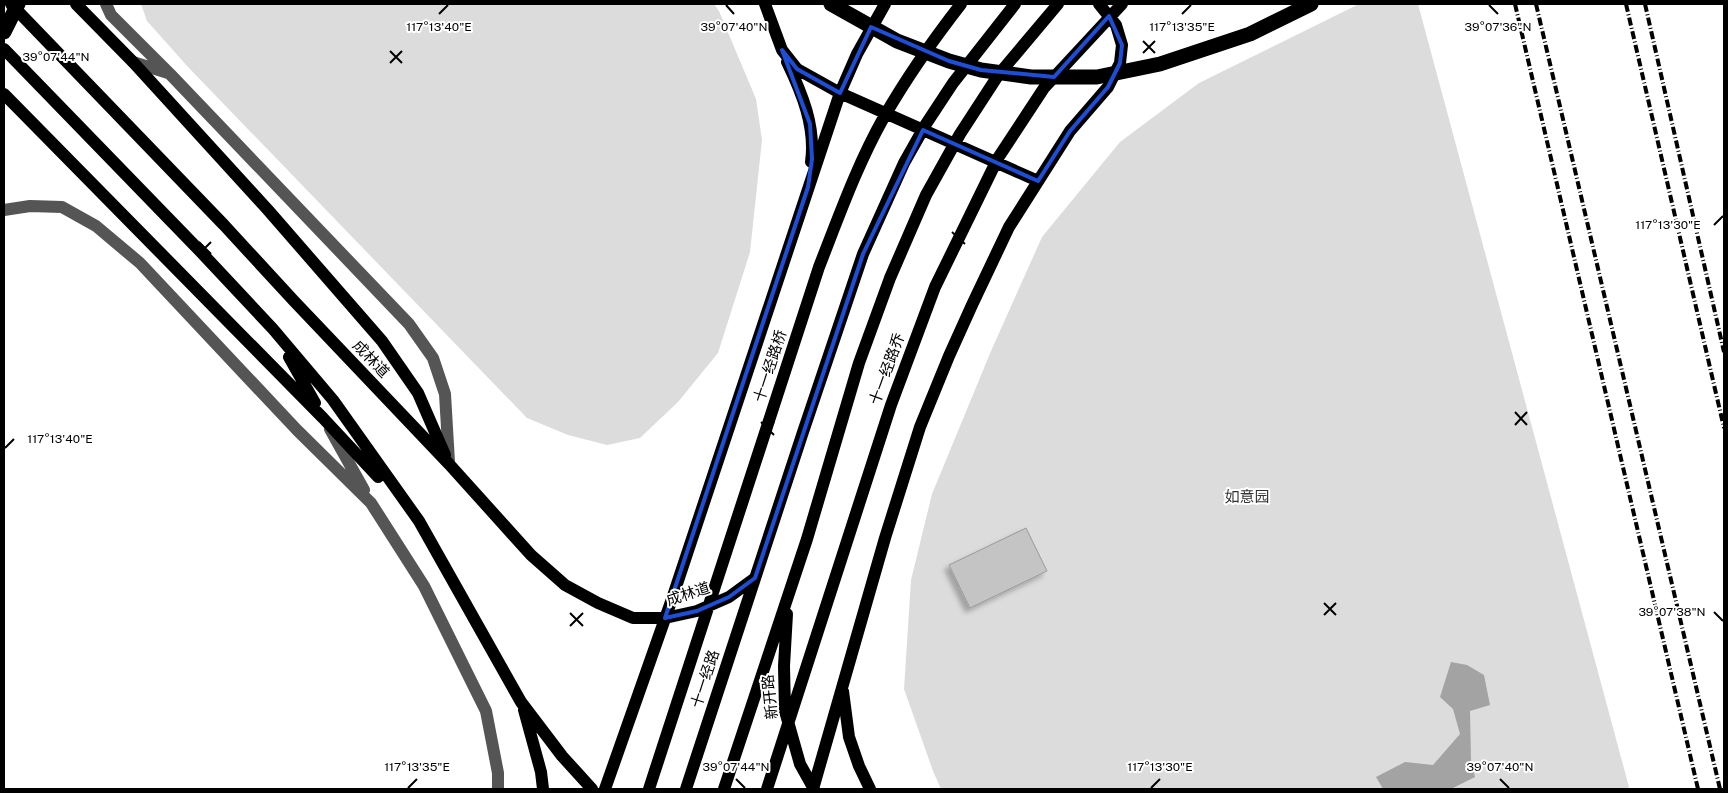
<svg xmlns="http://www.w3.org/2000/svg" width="1728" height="793" font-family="'Public Sans','Noto Sans SC',sans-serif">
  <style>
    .green { fill: #dcdcdc }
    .water { fill: #a3a3a3 }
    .building { fill: #c4c4c4; stroke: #999; filter: url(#shadow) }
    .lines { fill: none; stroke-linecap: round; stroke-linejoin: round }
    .minor { stroke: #555; stroke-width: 12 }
    .major { stroke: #000; stroke-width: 12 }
    .highway { stroke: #000; stroke-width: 15 }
    .rail { stroke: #000; stroke-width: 4; stroke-dasharray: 8 2.5 1 2.5; stroke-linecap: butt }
    .marked { fill: none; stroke: #1d4ed8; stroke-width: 4; stroke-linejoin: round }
    .ticks { fill: none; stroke: #000; stroke-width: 2 }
    .labels { text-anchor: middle; stroke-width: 4; stroke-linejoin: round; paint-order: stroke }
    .street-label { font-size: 15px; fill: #000; stroke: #fff }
    .park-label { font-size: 15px; fill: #333; stroke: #fff }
    .ticks-label { font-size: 12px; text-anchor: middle; fill: #000; stroke: #fff; stroke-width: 4; stroke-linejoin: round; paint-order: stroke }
  </style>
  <defs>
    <filter id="shadow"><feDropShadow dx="-4.5" dy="4.5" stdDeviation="2.5" flood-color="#0004"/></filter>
  </defs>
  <rect width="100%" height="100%" fill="#fff"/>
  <path class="green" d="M141 4H714L719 11 756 99 762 140 750 252 718 353 678 402 640 438 607 445 568 435 527 418 188 67 147 21Z
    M1359 4H1418L1629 787 1627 789H941L933 771 904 689 911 580 932 494 991 351 1042 237 1120 142 1199 83Z"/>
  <path class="water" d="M1451 662 1467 665 1484 675 1490 705 1470 711 1471 760 1475 777 1451 789H1383L1376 777 1405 762 1433 765 1460 734 1453 709 1440 697Z"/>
  <path class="building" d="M1026 528 1047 571 970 608 949 565Z"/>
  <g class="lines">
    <path class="minor" d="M106 4 111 15 170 74 409 324 433 358 445 394 449 462
      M133 62 168 73
      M4 210 30 206 62 207 96 226 140 263 297 430 371 503 424 586 486 711 498 773V789
      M330 429 364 490"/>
    <path class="major" d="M11 4 224 225 294 301 449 464 531 555 565 585 598 603 633 618H665L697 611 729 597 755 578
      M76 4 133 62 268 210 382 341 418 393 445 455
      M765 4 782 50 797 69 840 93 1038 181
      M4 49 200 251 273 329 333 400 419 521 521 702 562 756 592 789
      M787 62C802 93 816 127 811 162
      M4 94 323 418 378 477
      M289 357 315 403
      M787 614 784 666 785 711 800 764 814 789
      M843 691 849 737 859 766 870 789
      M524 710 541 772 543 789
      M605 789 673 596 840 93 857 54 885 4
      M649 789 819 267C839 216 857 165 884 117 907 77 933 40 961 4
      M686 789 802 435 863 254 904 163 926 124 953 83 1015 4
      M724 789 807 539 859 363 890 278 926 195 960 134 999 74 1058 4
      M767 789 891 405 935 287 998 158 1044 88 1122 4
      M813 789 885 538 920 427 949 356 972 305 1009 227 1070 131 1108 87 1120 63 1122 45 1116 25 1099 4"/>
    <path class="highway" d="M831 4 897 41 949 61 981 70 1031 77H1097L1160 64 1250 34 1311 4
      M4 32 18 4"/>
    <path class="rail" d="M1515 4 1698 789
      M1536 4 1720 789
      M1626 4 1724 428
      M1645 4 1724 352"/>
  </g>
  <path class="marked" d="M1109 16 1122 45 1120 63 1108 87 1070 131 1038 181 923 130 863 254 755 578 729 597 697 611 665 618 808 187 812 159 810 124 782 50 797 69 840 93 871 27 949 61 981 70 1054 77Z"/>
  <path class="ticks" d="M726 5 734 14M1489 5 1498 14M439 14 448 5M1182 14 1191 5M1143 41 1155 53M5 48 14 57M390 51 402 63M1143 53 1155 41M390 63 402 51M1714 225 1723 216M952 232 965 244M199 242 211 254M952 244 965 232M199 254 211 242M1515 412 1527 425M761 422 774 435M1515 425 1527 412M761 435 774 422M5 448 14 439M1324 603 1336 615M1714 612 1723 621M570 613 583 626M1324 615 1336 603M570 626 583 613M736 779 745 788M1500 779 1509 788M408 788 417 779M1151 788 1160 779"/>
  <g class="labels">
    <g class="street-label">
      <text transform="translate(371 359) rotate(46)" y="5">成林道</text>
      <text transform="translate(770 366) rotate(-72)" y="5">十一经路桥</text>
      <text transform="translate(887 369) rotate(-70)" y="5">十一经路乔</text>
      <text transform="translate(688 594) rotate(-18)" y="5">成林道</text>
      <text transform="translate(705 679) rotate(-72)" y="5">十一经路</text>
      <text transform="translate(770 697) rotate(-96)" y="5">新开路</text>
    </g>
    <g class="park-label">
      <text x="1247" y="502">如意园</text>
    </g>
  </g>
  <g class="ticks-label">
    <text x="439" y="31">117°13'40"E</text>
    <text x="734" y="31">39°07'40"N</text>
    <text x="1182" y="31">117°13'35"E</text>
    <text x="1498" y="31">39°07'36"N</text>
    <text x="56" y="61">39°07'44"N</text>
    <text x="1668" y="229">117°13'30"E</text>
    <text x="60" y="443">117°13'40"E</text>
    <text x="1672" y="616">39°07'38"N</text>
    <text x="1160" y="771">117°13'30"E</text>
    <text x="417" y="771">117°13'35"E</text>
    <text x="736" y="771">39°07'44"N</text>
    <text x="1500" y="771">39°07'40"N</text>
  </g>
  <rect width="1728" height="793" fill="none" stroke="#000000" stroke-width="10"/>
</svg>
